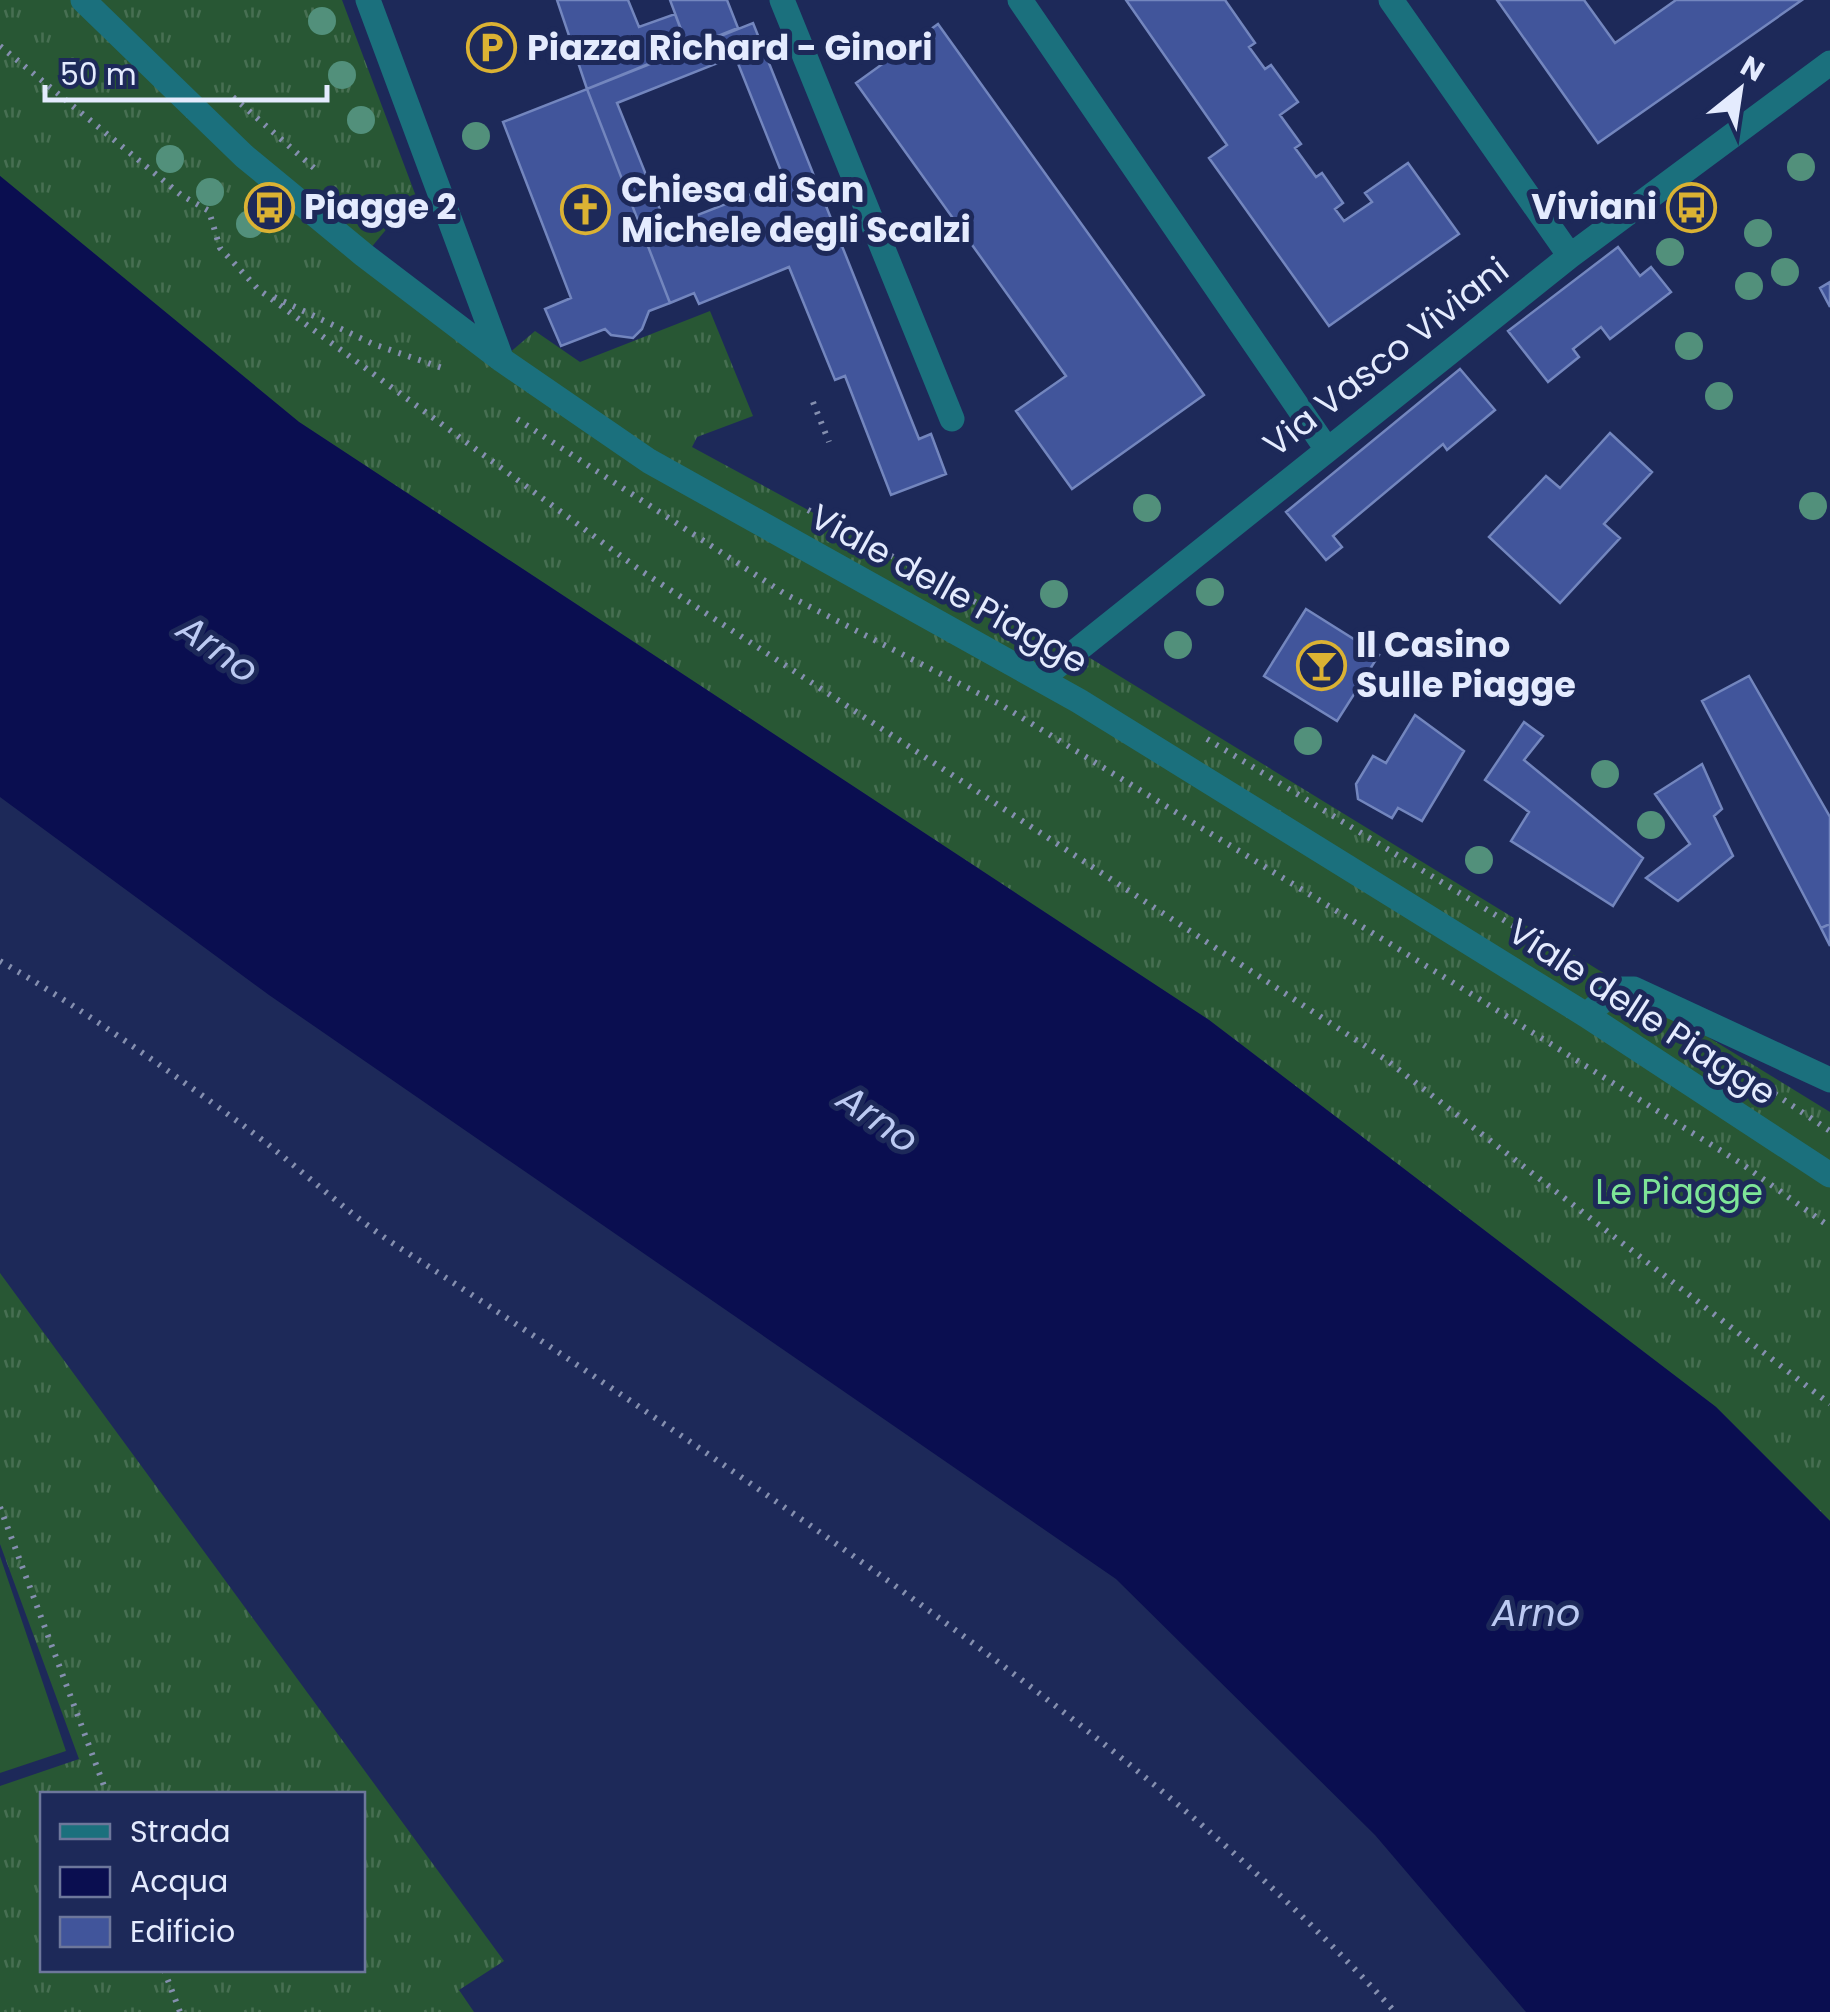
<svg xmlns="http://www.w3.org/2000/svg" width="1830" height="2012" font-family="Poppins,sans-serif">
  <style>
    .grass { fill: url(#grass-tufts); fill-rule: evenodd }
    .pitch { fill: #285734 }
    .water { fill: #0a0e50 }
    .building { fill: #41559b; stroke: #7386be; stroke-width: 2.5; fill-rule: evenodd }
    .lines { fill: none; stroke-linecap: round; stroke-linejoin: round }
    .path { stroke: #858faf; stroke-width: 6; stroke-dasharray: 2.5 8; stroke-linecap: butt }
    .street { stroke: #1b707d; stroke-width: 25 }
    .tree { fill: #52907b }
    .labels { text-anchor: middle; stroke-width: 10; stroke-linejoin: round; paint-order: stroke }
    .poi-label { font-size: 35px; font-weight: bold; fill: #e4ebfe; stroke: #1d2959; text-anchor: start }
    .street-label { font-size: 35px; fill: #e4ebfe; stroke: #1d2959 }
    .park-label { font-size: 35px; fill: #7ee597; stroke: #1d2959 }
    .water-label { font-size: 38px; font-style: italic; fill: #bccaf3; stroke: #1d2959 }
  </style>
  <defs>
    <pattern id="grass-tufts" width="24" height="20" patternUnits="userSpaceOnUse" patternTransform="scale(2.5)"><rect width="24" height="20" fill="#285734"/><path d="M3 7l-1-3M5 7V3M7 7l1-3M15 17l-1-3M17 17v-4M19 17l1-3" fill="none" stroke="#476f52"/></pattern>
  </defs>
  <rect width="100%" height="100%" fill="#1d2959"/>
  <path class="grass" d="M0 0H342L423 215 419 222 394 220 365 255 502 359 535 331 580 362 710 311 753 416 697 437 692 447 950 587 955 580 1095 661 1830 1112V1521L1716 1407 1209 1020 299 422 0 176Z
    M0 1273 504 1961 459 1990 474 2012H0V1786L79 1759 0 1544ZM42 1794H362V1970H42Z"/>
  <path class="pitch" d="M0 1556 66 1751 0 1773Z"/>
  <path class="water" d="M0 176 299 422 1209 1020 1716 1407 1830 1521V2012H1526L1375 1835 1116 1579 269 995 0 797Z"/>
  <path class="building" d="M557 0H628L639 27 675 14 688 48 587 89Z
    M670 0H727L738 28 688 48Z
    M1126 0H1225L1255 43 1249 47 1265 69 1271 65 1298 102 1280 115 1301 144 1295 148 1316 177 1322 173 1343 203 1335 209 1344 221 1372 202 1365 193 1408 163 1459 234 1329 326 1209 158 1227 145Z
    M1497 0H1584L1615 43 1676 0H1802L1598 143Z
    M753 23 919 439 931 434 946 474 891 495 845 376 835 380 789 267 699 304 694 293 670 303 587 89ZM735 56 785 181 667 227 617 103Z
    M938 24 1204 395 1072 489 1016 411 1066 376 856 83Z
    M587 89 670 303 649 311 642 329 633 338 611 335 605 329 561 346 545 309 571 298 503 122Z
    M1618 247 1640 276 1651 267 1671 292 1610 339 1601 327 1573 349 1579 357 1548 382 1508 331Z
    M1830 282V307L1820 288Z
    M1460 369 1495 410 1447 450 1443 444 1333 536 1342 547 1326 560 1286 512Z
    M1610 433 1652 472 1604 524 1620 538 1560 603 1489 537 1546 476 1560 488Z
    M1306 609 1379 655 1337 721 1264 676Z
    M1749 676 1830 817V924L1821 928 1702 701Z
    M1415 715 1464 751 1422 821 1398 808 1392 818 1358 799 1356 784 1373 756 1386 763Z
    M1524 722 1543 736 1524 760 1643 858 1613 906 1511 841 1529 812 1485 780Z
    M1702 764 1722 809 1714 816 1733 856 1678 901 1646 878 1690 844 1655 794Z
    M1830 924V946L1821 928Z"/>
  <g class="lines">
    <path class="path" d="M0 46 181 195 209 211 220 248 258 289 640 570 1385 1059 1830 1404
      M233 97 314 168
      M274 297 373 344 448 370
      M813 402 829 442
      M517 419 785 594 1003 706 1436 972 1742 1164 1830 1227
      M808 510 1042 639
      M1207 739 1589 972
      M0 961C85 1010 169 1071 248 1129 299 1167 346 1213 400 1248 567 1356 732 1469 894 1585 1072 1715 1246 1848 1395 2012
      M1766 1088 1830 1131
      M0 1507 107 1794
      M164 1970 180 2012"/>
    <path class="street" d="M83 0 244 156 364 255 502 360 649 461 1079 701 1586 1015 1830 1175
      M368 0 500 355
      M782 0 952 419
      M1020 0 1326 448
      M1391 0 1570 256
      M1041 679 1570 256 1830 63
      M1586 1015 1617 989H1634L1830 1080"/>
  </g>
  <g class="tree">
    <circle cx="322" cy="21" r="14"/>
    <circle cx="342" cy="75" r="14"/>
    <circle cx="361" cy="120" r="14"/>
    <circle cx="476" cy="136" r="14"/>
    <circle cx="170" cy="159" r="14"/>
    <circle cx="1801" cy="167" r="14"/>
    <circle cx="210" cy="192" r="14"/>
    <circle cx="250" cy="224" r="14"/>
    <circle cx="1758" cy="233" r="14"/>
    <circle cx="1670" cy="252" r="14"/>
    <circle cx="1785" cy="272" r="14"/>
    <circle cx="1749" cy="286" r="14"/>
    <circle cx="1689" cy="346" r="14"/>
    <circle cx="1719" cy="396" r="14"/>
    <circle cx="1813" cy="506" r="14"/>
    <circle cx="1147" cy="508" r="14"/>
    <circle cx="1210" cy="592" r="14"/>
    <circle cx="1054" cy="594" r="14"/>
    <circle cx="1178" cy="645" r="14"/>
    <circle cx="1308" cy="741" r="14"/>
    <circle cx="1605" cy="774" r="14"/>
    <circle cx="1651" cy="825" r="14"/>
    <circle cx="1479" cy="860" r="14"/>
  </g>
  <defs>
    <symbol id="parking-ring" viewBox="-11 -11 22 22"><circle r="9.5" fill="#1d2959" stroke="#dbb233" stroke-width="1.5"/><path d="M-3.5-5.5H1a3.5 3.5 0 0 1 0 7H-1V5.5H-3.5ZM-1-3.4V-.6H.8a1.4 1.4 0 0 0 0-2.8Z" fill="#dbb233"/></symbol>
    <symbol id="bus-ring" viewBox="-11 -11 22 22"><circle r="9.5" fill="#1d2959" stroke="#dbb233" stroke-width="1.5"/><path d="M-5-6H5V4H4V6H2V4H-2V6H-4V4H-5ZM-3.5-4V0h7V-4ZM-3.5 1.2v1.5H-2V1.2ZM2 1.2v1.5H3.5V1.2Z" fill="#dbb233"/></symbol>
    <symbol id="church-ring" viewBox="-11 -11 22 22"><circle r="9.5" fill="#1d2959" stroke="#dbb233" stroke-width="1.5"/><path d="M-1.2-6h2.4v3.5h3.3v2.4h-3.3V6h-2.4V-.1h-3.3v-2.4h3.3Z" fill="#dbb233"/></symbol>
    <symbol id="bar-ring" viewBox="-11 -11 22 22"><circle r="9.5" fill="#1d2959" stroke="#dbb233" stroke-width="1.5"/><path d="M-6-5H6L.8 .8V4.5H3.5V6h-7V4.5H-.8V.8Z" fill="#dbb233"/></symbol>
  </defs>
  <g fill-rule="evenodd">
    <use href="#parking-ring" x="464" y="20" width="55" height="55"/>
    <use href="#bus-ring" x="242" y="180" width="55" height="55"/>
    <use href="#bus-ring" x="1664" y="180" width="55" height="55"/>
    <use href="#church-ring" x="558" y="182" width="55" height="55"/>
    <use href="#bar-ring" x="1294" y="638" width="55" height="55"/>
  </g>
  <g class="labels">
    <g class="poi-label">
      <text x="527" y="60">Piazza Richard - Ginori</text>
      <text x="621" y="202">Chiesa di San<tspan x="621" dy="40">Michele degli Scalzi</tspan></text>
      <text x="304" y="219">Piagge 2</text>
      <text x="1657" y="219" text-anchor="end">Viviani</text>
      <text x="1356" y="657">Il Casino<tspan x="1356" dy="40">Sulle Piagge</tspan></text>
    </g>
    <g class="street-label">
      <text transform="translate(1386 357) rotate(-38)" y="12">Via Vasco Viviani</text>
      <text transform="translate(949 589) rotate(29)" y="12">Viale delle Piagge</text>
      <text transform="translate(1642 1012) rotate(33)" y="12">Viale delle Piagge</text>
    </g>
    <g class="park-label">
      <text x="1679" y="1204">Le Piagge</text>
    </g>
    <g class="water-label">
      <text transform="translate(218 649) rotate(35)" y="13">Arno</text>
      <text transform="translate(878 1119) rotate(35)" y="13">Arno</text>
      <text x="1536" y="1626">Arno</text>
    </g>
  </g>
  <rect x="40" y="1792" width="325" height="180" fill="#1d2959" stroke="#6d779b" stroke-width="2.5"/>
  <rect x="60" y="1824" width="50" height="15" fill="#1b707d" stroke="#6d779b" stroke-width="2.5"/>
  <text x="130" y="1842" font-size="30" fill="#e4ebfe">Strada</text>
  <rect x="60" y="1867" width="50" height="30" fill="#0a0e50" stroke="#6d779b" stroke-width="2.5"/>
  <text x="130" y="1892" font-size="30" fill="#e4ebfe">Acqua</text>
  <rect x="60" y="1917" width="50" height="30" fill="#41559b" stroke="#6d779b" stroke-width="2.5"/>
  <text x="130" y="1942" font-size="30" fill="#e4ebfe">Edificio</text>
  <g transform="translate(1740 90) rotate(30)" stroke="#1d2959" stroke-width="8" paint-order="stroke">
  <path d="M0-8L18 38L0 25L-18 38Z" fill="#e4ebfe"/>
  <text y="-15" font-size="28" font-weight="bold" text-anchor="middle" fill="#e4ebfe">N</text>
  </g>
  <path d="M45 85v15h282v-15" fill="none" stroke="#e4ebfe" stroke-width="5"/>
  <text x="60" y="85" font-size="30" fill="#e4ebfe" stroke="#1d2959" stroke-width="8" paint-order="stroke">50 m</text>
</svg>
